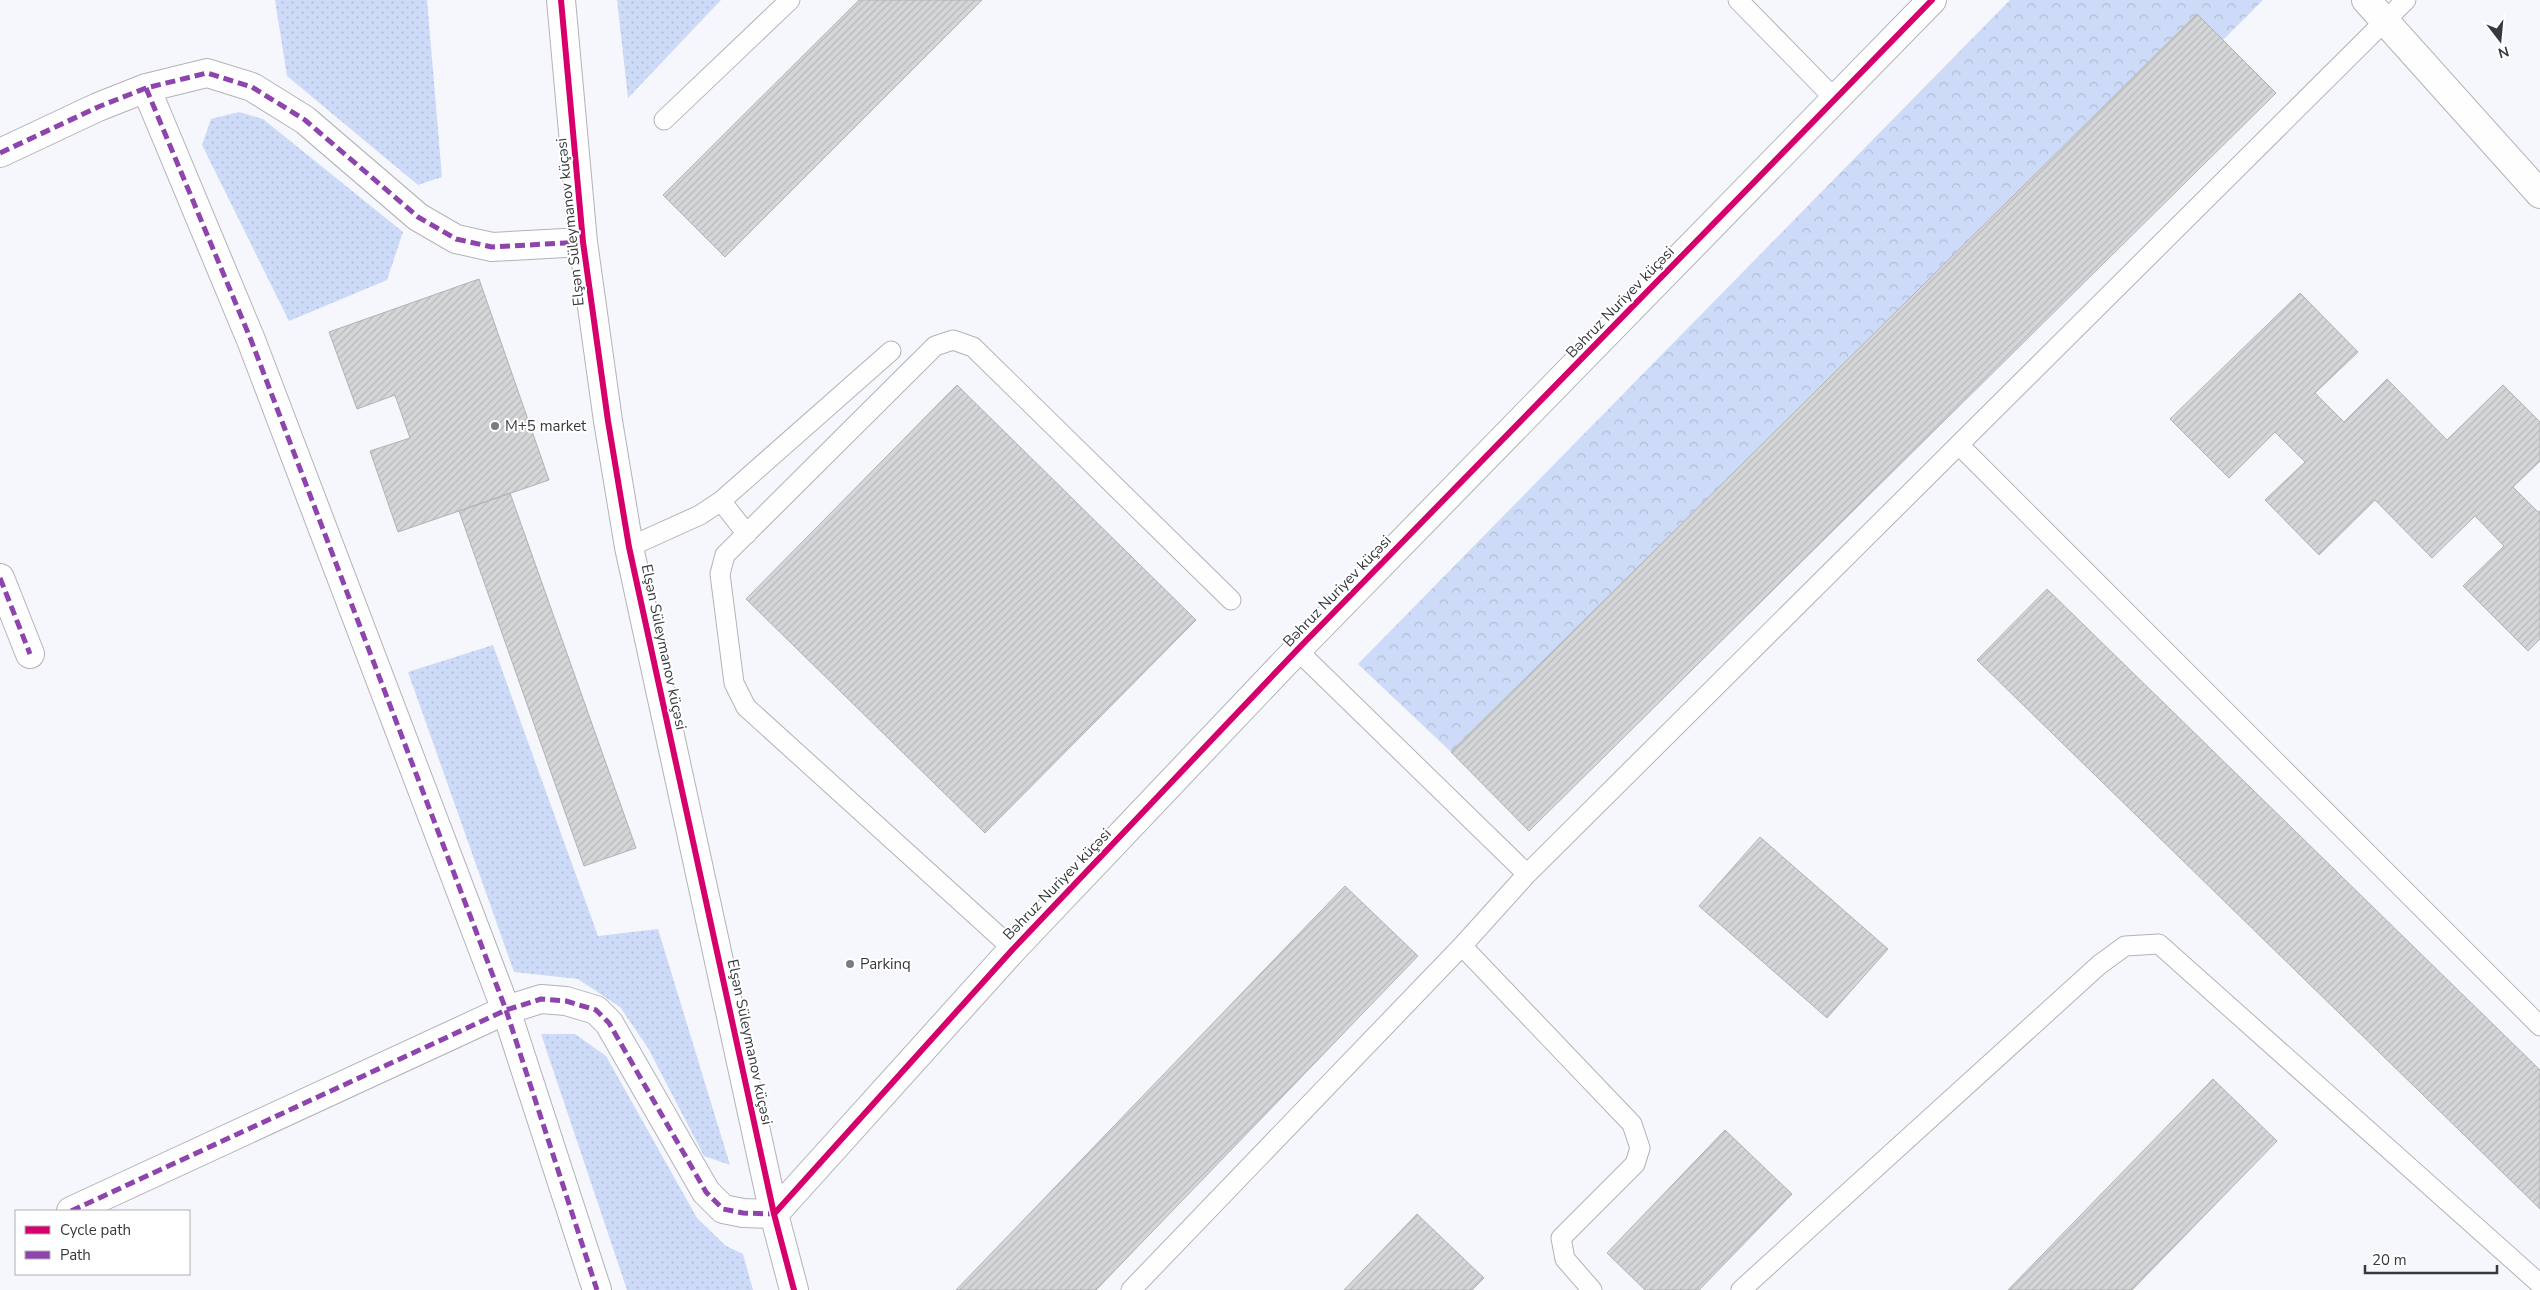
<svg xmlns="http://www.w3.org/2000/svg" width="2540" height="1290" font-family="'Nunito Sans',sans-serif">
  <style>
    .grass { fill: url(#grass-dots) }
    .park { fill: url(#park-crowns) }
    .building { fill: url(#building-hatch); stroke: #b1b3b3 }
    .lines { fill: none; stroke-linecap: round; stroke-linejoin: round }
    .lane-casing { stroke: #b2b3b7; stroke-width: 21 }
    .street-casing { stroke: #b2b3b7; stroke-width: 30 }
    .lane { stroke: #fefeff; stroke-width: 19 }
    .street { stroke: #fefeff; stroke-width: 28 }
    .quiet { stroke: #8e44ad; stroke-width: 5; stroke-dasharray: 10 5; stroke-linecap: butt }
    .cycleway-casing { stroke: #fff; stroke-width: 9 }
    .cycleway { stroke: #d6006c; stroke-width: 6 }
    .poi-dot { fill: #7a7c80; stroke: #fff; stroke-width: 2 }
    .labels { text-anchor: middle; stroke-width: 4; stroke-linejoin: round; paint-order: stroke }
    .street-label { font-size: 15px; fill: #37393d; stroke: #fff }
    .poi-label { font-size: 15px; fill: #37393d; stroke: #fff; text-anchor: start }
  </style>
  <defs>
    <pattern id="grass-dots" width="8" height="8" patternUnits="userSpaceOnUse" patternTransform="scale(1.25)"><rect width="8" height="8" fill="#cddbf8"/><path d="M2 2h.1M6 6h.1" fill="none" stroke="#b1bdd6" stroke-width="1.8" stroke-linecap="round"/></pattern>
    <pattern id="park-crowns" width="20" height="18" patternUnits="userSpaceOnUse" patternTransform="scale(1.25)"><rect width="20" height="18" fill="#cddbf8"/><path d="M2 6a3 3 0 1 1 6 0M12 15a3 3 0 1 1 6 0" fill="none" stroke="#b1bdd6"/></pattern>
    <pattern id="building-hatch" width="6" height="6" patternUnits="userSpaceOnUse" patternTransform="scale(1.25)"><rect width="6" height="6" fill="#d5d6d7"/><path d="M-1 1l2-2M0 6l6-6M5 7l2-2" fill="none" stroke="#b7b8b9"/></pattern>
  </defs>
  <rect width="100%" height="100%" fill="#f5f7fc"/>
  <path class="grass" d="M275 0H427L442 177 418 185 287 76Z
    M617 0H721L628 98Z
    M239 112 263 119 403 232 387 280 289 321 202 145 211 119Z
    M493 645 598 936 658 929 730 1165 704 1156 648 1048 620 1007 578 979 514 972 408 672Z
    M541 1034H575L606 1056 697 1218 726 1246 743 1254 753 1290H627Z"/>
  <path class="park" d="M2010 0H2263L2223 40 2197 14 1451 752 1358 664Z"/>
  <path class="building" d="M859 0H982L725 257 663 195Z
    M2197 14 2276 93 1529 831 1451 752Z
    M479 279 549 480 398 532 370 451 410 438 395 395 357 409 329 332Z
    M2300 293 2358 352 2315 393 2344 422 2387 379 2447 440 2503 385 2540 422V461L2513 487 2538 512 2540 511V639L2528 651 2463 586 2504 546 2475 516 2432 558 2375 500 2319 555 2265 500 2305 462 2275 432 2229 478 2170 419Z
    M957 385 1196 620 985 833 746 599Z
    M510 493 636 848 584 866 459 511Z
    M2047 589 2540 1070V1209L1977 660Z
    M1760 837 1888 949 1827 1018 1699 906Z
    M1345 886 1418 956 1096 1290H956Z
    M2213 1079 2277 1141 2132 1290H2008Z
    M1725 1130 1792 1194 1699 1290H1645L1607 1253Z
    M1417 1214 1484 1278 1472 1290H1344Z"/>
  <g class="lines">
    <defs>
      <path id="lane" d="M1738 0 1835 99
        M664 120 790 0
        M1960 446 2540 1026
        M721 501 747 534
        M629 547 700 515 721 501 891 351
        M1297 650 1527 874
        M1462 946 1632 1124 1640 1148 1635 1164 1561 1238 1565 1259 1592 1290
        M1013 949 746 707 734 683 720 574 725 555 935 346 953 340 973 347 1231 600
        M1131 1290 1462 946 1527 874 2406 0
        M1741 1290 2099 965 2125 946 2159 944 2540 1284"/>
      <path id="street" d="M561 0 583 242 608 421 629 547 774 1214 794 1290
        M2366 0 2540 194
        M146 88 251 340 506 1010 597 1290
        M0 153 98 107 146 88 207 73 252 87 305 120 418 217 456 239 492 247 583 242
        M0 578 30 654
        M71 1211 506 1010 541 999 566 1001 596 1010 609 1023 706 1192 723 1209 743 1213 774 1214
        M774 1214 1013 949 1297 650 1932 0"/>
    </defs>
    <use href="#lane" class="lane-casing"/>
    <use href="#street" class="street-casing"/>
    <use href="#lane" class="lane"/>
    <use href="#street" class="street"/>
    <path class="quiet" d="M146 88 251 340 506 1010 597 1290
      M0 153 98 107 146 88 207 73 252 87 305 120 418 217 456 239 492 247 583 242
      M0 578 30 654
      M71 1211 506 1010 541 999 566 1001 596 1010 609 1023 706 1192 723 1209 743 1213 774 1214"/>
    <defs>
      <path id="cycleway" d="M561 0 583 242 608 421 629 547 774 1214 794 1290
        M774 1214 1013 949 1297 650 1932 0"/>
    </defs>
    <use href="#cycleway" class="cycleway-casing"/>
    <use href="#cycleway" class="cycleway"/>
  </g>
  <g class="poi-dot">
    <circle cx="495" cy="426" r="5"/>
    <circle cx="850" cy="964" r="5"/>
  </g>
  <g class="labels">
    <g class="street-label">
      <text transform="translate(570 222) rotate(-96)" y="5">Elşən Süleymanov küçəsi</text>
      <text transform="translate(1620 302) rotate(-46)" y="5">Bəhruz Nuriyev küçəsi</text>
      <text transform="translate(1337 591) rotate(-46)" y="5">Bəhruz Nuriyev küçəsi</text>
      <text transform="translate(664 647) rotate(78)" y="5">Elşən Süleymanov küçəsi</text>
      <text transform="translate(1057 884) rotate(-46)" y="5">Bəhruz Nuriyev küçəsi</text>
      <text transform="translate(750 1042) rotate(78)" y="5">Elşən Süleymanov küçəsi</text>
    </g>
    <g class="poi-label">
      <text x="505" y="431">М+5 market</text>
      <text x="860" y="969">Parkinq</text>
    </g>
  </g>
  <rect x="15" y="1210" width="175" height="65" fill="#ffffff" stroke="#afb0b1"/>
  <rect x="25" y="1226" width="25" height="8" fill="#d6006c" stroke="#afb0b1"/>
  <text x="60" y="1235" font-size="15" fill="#37393d">Cycle path</text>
  <rect x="25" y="1251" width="25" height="8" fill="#8e44ad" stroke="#afb0b1"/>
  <text x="60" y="1260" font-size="15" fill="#37393d">Path</text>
  <g transform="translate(2500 40) rotate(164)" stroke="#ffffff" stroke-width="4" paint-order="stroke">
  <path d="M0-4L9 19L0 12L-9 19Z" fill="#37393d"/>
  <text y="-8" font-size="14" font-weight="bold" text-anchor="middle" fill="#37393d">N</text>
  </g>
  <path d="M2365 1265v8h132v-8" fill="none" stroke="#37393d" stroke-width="2.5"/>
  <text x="2372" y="1265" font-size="15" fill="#37393d" stroke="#ffffff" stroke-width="4" paint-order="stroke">20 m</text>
</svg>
